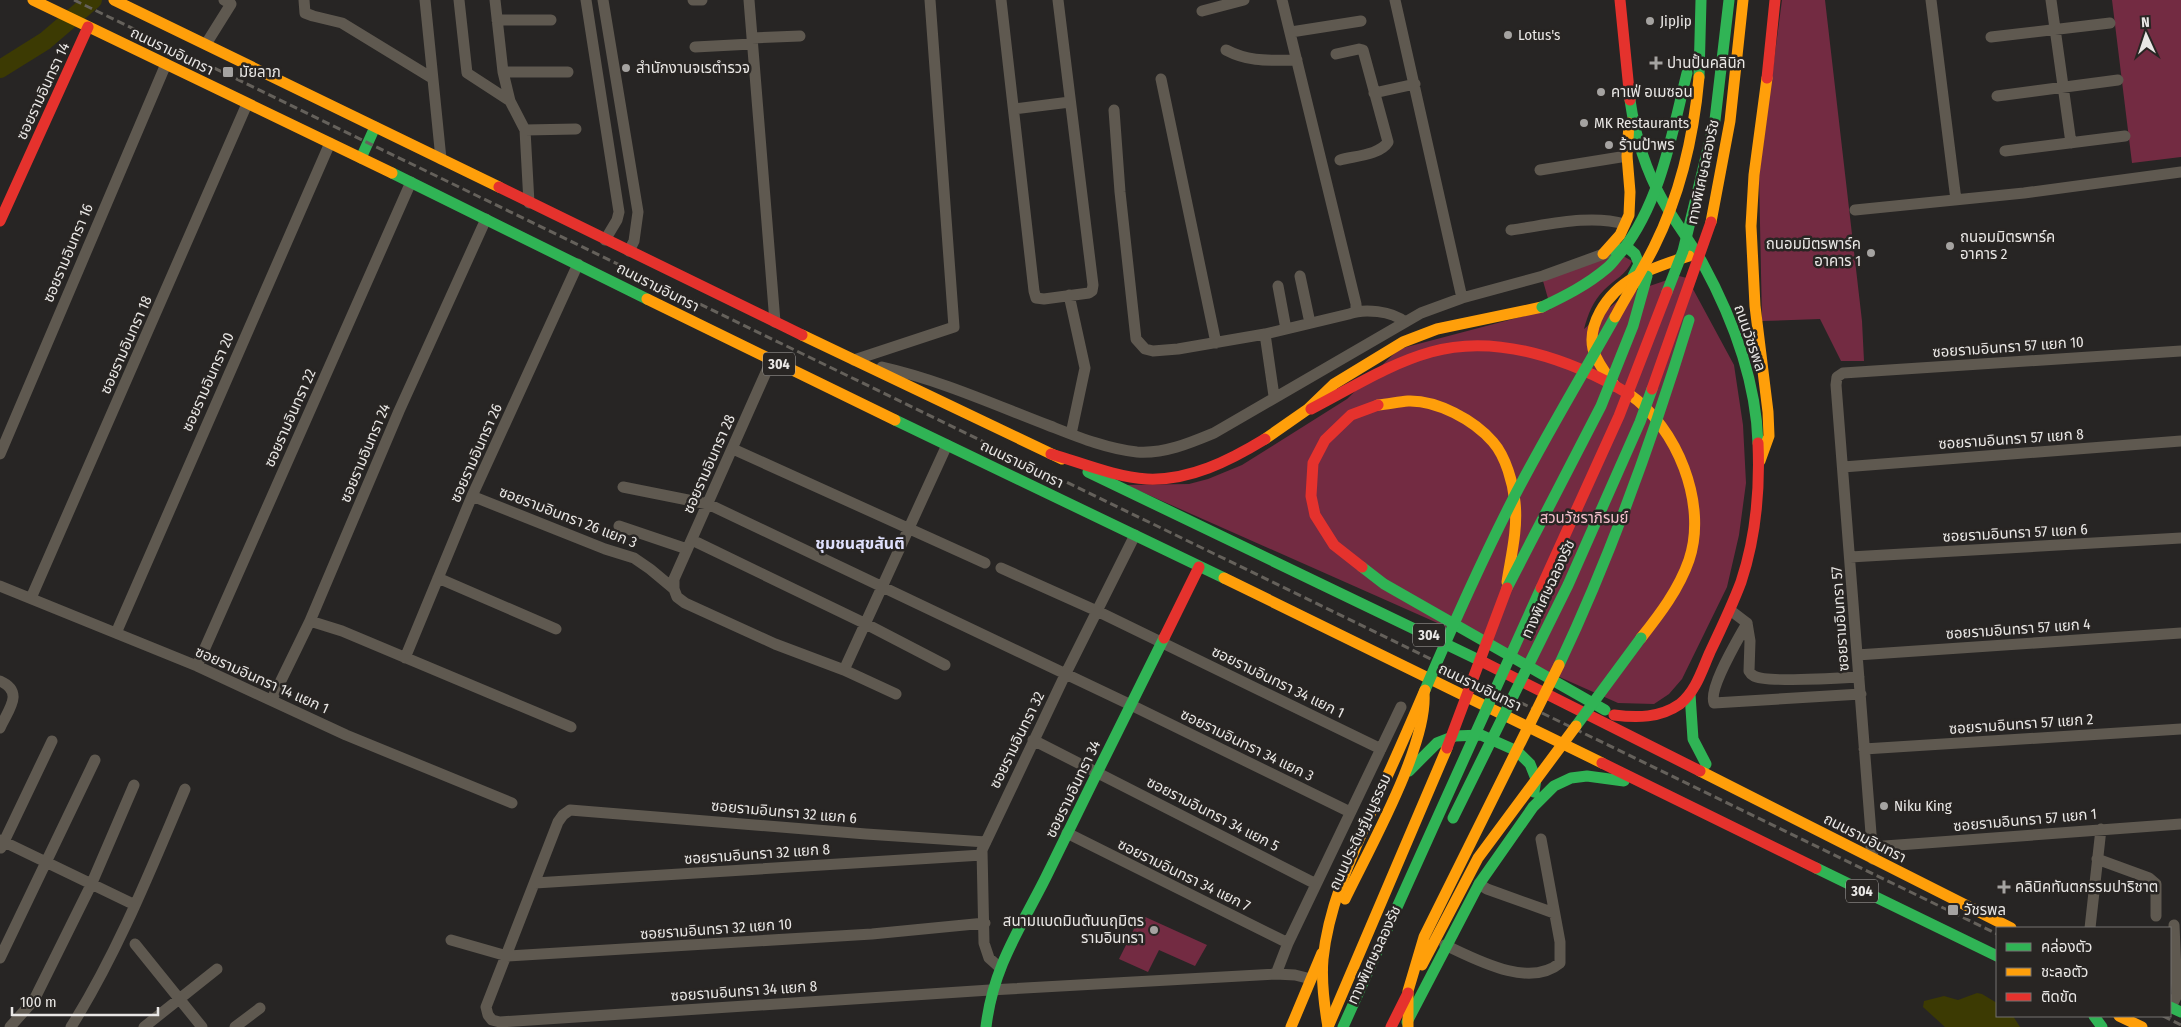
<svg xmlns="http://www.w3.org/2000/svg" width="2181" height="1027" font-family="'Fira Sans Condensed','Noto Sans Thai',sans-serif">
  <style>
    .green { fill: #732b42 }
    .water { fill: #3c3a03 }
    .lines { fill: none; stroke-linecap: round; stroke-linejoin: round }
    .river { stroke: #3c3a03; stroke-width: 18 }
    .street { stroke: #5f5950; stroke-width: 11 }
    .fast { stroke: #30b455; stroke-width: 11 }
    .slow { stroke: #ff9f0a; stroke-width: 11 }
    .jam { stroke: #e5322d; stroke-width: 11 }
    .rail { stroke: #65615b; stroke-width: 3; stroke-dasharray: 8 4; stroke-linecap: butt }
    .fast-bridge { stroke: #30b455; stroke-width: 11 }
    .slow-bridge { stroke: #ff9f0a; stroke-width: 11 }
    .jam-bridge { stroke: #e5322d; stroke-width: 11 }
    .poi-dot { fill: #a5a3a1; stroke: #282523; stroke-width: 2 }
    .labels { text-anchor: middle; stroke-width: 5; stroke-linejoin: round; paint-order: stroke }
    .shield { fill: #282523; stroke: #afadab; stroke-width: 1 }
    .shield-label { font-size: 14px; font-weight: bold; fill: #e9e7e5 }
    .poi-label { font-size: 15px; fill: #e9e7e5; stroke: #282523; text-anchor: start }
    .street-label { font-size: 15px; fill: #e9e7e5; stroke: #282523 }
    .park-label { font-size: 15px; fill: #f5c0cd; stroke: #282523 }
    .neighbourhood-label { font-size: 16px; font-weight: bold; fill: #dfe0fd; stroke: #282523 }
  </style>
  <rect width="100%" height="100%" fill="#272524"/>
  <path class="green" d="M1782 0H1825L1862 321 1864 361H1841L1820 319 1762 321 1759 175Z
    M2112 0H2181V157L2132 163Z
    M1616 252 1632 261C1627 274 1614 280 1604 290 1593 301 1588 314 1584 329L1626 294 1679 276 1687 278 1734 365 1743 425 1746 483 1739 535 1727 587 1682 679 1669 694 1654 704 1618 703 1126 485 1189 484 1208 479 1242 465 1347 399 1399 349 1551 309 1543 281Z
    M1141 915 1207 945 1195 966 1159 950 1148 972 1119 959Z"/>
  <path class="water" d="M1977 993 1982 994 1997 1003V1016H2013L2020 1027H1945L1923 1007 1924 1001 1944 996 1958 1000Z"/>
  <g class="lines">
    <path class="river" d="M0 69 45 41 93 0"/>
    <path class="street" d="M304 0 305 13 313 16 342 23 432 78
      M425 0 441 159
      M459 0 467 73 510 101
      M495 0 503 72 510 101 525 130 529 203
      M586 0 619 212 617 220 605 240
      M603 0 638 212 634 241 629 251
      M693 0H702
      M749 0 775 322
      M1001 0 1034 291 1036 298 1044 299 1089 293 1092 291 1093 285 1058 0
      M1282 0 1356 304V311
      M1395 0 1462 298
      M1931 0 1956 200
      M2051 0 2071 143
      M1202 11 1244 0
      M497 20H551
      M1291 32 1361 21
      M1991 37 2110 23
      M752 38 800 36
      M206 44 231 4 224 0
      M695 47 752 44
      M1226 50C1251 63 1271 60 1297 60
      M1336 54 1359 49 1363 50 1388 142C1380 155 1354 156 1340 160
      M503 72H568
      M1161 79 1216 343
      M1374 93 1415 84
      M1997 96 2118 80
      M1014 109 1070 102
      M1114 110 1120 192 1136 339 1145 349 1153 351 1178 349 1265 334 1349 314C1364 308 1392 311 1405 322
      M525 130 576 129
      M2005 151 2125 136
      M1540 170 1627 156
      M1855 210 2024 193 2181 172
      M1511 230C1548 225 1589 214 1625 224
      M1300 276 1310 323
      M1278 286 1286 329
      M1069 295 1085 368 1071 434
      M1265 334 1274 396
      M854 360 954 327 930 0
      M882 367C940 380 995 405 1050 426 1078 437 1107 449 1137 452 1164 454 1190 443 1214 433L1421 313 1462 298 1543 276 1609 252
      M733 449 985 563
      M0 454 166 64
      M1843 467 2181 441
      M623 487 708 504 1131 705 1350 812
      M472 496 605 549 634 558 650 569 674 589 677 597 685 603 775 644 844 670 896 694
      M619 526 687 549
      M692 540 866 624 945 665
      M1850 557 2181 538
      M1001 568 1097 611 1381 749
      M438 578 556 629
      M0 586 197 666 346 735 512 803
      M674 589V579L771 361
      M31 598 247 104
      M1730 610 1747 623C1739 638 1708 688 1714 703L1861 694
      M310 621 342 631 571 727
      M1747 623 1750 641 1749 671C1750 673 1752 675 1754 676 1765 683 1841 678 1859 677
      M116 633 330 143
      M1857 655 2181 633
      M405 658 472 496 578 264
      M197 666 411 182
      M844 670 947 445
      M0 681C25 692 8 710 0 728
      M272 699 310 621 399 411 486 219
      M1033 740 1316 884
      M1864 749 2181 729
      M1067 833 1288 943
      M0 840 135 905
      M986 842 866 834 570 810 563 815 558 822 486 1007 488 1015 492 1020 500 1022 990 990 1276 974 1295 975 1311 979
      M1871 847 2181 824
      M1 848 52 741
      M1873 859 1836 385 1837 377 1843 373 2181 351
      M2097 859 2149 878 2156 884V916
      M535 883 982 855
      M1479 884 1487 889 1554 913
      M2090 928 2101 829
      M451 940 507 956 872 934 985 923
      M135 944 202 1027
      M1445 945C1475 959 1529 989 1560 963V942L1541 839
      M0 958 95 760
      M998 966 989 958 984 943 982 850 1065 675 1135 535
      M1276 974 1288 943 1401 707
      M2171 1007 2177 995 2174 925
      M10 1027 34 1000 91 885 134 785
      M71 1027C118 952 151 869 185 789
      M144 1027 217 969
      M235 1027 260 1008"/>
    <path class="fast" d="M1630 100C1635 135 1645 169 1663 201 1675 222 1690 241 1702 262 1732 317 1756 379 1758 443
      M361 158 375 127
      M392 173 647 299
      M1614 250 1628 248 1635 254 1639 264 1633 276
      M895 420 1224 578
      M1088 472 1483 662
      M1362 567 1384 584 1605 710
      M1690 694 1693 739 1706 764
      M1409 771 1437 743 1455 736 1481 735 1517 751 1530 764 1536 779 1534 792
      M1816 868 1997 956
      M2170 1007 2181 1012
      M2094 1016 2102 1027
      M1407 1022 1479 884 1533 807 1554 786 1571 778 1587 776 1624 781
      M986 1027C993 967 1020 929 1046 877 1085 797 1124 718 1164 638"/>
    <path class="slow" d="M33 0 392 173
      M114 0 499 187
      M1711 222 1730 121 1743 0
      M1603 254 1620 235 1629 215 1630 192 1627 156 1629 123
      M647 299 895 420
      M802 335 1062 459
      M1615 386C1607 375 1597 363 1593 349 1590 336 1594 323 1600 312 1619 277 1653 268 1689 256
      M1629 394C1677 427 1708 504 1689 560 1679 589 1660 614 1641 638
      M1378 405C1388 404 1398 402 1408 401 1437 400 1474 420 1493 442 1506 457 1513 483 1515 502 1518 529 1511 556 1507 582
      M1265 439 1308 409 1334 384 1403 342 1437 329 1542 307
      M1760 461 1769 436 1768 412 1755 306 1751 226 1754 175 1767 78
      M1224 578 1602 763
      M1700 771 2011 928
      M1345 899C1369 849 1428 745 1424 693
      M2119 1016 2142 1027
      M1291 1027 1322 953
      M1328 1027 1447 748"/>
    <path class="jam" d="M1620 0 1630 100
      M1767 78 1775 0
      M499 187 802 335
      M0 221 88 27
      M1311 409C1350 389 1388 364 1431 352 1497 333 1572 360 1629 394
      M1051 454C1082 463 1115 477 1147 479 1189 481 1229 461 1265 439
      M1362 567 1334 545 1315 515 1311 496 1313 463 1325 440 1351 415 1378 405
      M1164 638 1199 567
      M1483 662 1700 771
      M1614 715C1637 718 1660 718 1680 704 1696 691 1702 670 1710 652 1721 629 1732 606 1741 582 1756 537 1760 489 1758 443
      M1602 763 1816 868"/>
    <path class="rail" d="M74 0 1997 934
      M2163 1016 2181 1025"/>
    <path class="fast-bridge" d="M1699 77 1701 0
      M1667 292 1683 251 1715 120 1729 0
      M1542 307C1565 296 1587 285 1607 268 1613 263 1617 256 1622 251 1661 201 1672 133 1687 73
      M1507 588 1601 406 1633 326 1647 276
      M1559 665C1612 553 1653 438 1689 320
      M1425 690C1452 627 1480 564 1511 503 1543 440 1580 379 1615 317
      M1576 726 1641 638
      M1453 818 1568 585 1640 422 1652 389
      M1343 1027 1541 588"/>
    <path class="slow-bridge" d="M1615 317C1628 293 1642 271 1654 247 1680 195 1694 134 1699 77
      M1422 965 1478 858 1576 726
      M1328 1027C1324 1004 1321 982 1323 959 1329 901 1356 847 1379 794 1395 760 1410 725 1425 690
      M1408 1027V991L1424 937 1559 665"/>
    <path class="jam-bridge" d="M1652 389 1711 222
      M1541 588 1619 416 1667 292
      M1447 748 1507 588
      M1391 1027 1408 993"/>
  </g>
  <g class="poi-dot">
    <circle cx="1650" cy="21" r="5"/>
    <circle cx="1508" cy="35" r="5"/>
    <path d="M1653.5 55.5h5v5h5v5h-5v5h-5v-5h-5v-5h5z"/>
    <circle cx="626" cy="68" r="5"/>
    <rect x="222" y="66" width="12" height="12" rx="2.5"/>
    <circle cx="1601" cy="92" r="5"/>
    <circle cx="1584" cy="123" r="5"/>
    <circle cx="1609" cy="145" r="5"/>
    <circle cx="1950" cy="246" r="5"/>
    <circle cx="1871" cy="253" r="5"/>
    <circle cx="1884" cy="806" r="5"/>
    <path d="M2001.5 879.5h5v5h5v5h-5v5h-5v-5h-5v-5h5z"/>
    <rect x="1947" y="904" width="12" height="12" rx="2.5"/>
    <circle cx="1154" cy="930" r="5"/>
  </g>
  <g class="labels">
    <g class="shield">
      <rect x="763" y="352.5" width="32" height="23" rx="4"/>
      <rect x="1413" y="623.5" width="32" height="23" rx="4"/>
      <rect x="1846" y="879.5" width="32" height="23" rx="4"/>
    </g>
    <g class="shield-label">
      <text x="779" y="369">304</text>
      <text x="1429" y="640">304</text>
      <text x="1862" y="896">304</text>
    </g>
    <g class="poi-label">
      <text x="1660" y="26">JipJip</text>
      <text x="1518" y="40">Lotus's</text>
      <text x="1667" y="68">ปานปั้นคลินิก</text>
      <text x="636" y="73">สำนักงานจเรตำรวจ</text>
      <text x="239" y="77">มัยลาภ</text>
      <text x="1611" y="97">คาเฟ่ อเมซอน</text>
      <text x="1594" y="128">MK Restaurants</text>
      <text x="1619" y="150">ร้านป้าพร</text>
      <text x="1960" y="242">ถนอมมิตรพาร์ค<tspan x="1960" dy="17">อาคาร 2</tspan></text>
      <text x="1861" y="249" text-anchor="end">ถนอมมิตรพาร์ค<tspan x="1861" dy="17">อาคาร 1</tspan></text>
      <text x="1894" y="811">Niku King</text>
      <text x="2015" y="892">คลินิคทันตกรรมปาริชาต</text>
      <text x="1964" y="915">วัชรพล</text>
      <text x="1144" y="926" text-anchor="end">สนามแบดมินตันนฤมิตร<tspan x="1144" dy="17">รามอินทรา</tspan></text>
    </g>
    <g class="street-label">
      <text transform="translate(172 51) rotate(26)" y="5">ถนนรามอินทรา</text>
      <text transform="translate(43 91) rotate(-65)" y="5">ซอยรามอินทรา 14</text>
      <text transform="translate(1703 172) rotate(-78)" y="5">ทางพิเศษฉลองรัช</text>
      <text transform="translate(68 253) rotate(-67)" y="5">ซอยรามอินทรา 16</text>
      <text transform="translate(658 287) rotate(27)" y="5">ถนนรามอินทรา</text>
      <text transform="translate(1750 338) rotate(71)" y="5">ถนนวัชรพล</text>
      <text transform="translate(126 345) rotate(-66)" y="5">ซอยรามอินทรา 18</text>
      <text transform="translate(2008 347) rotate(-4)" y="5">ซอยรามอินทรา 57 แยก 10</text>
      <text transform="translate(208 382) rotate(-66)" y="5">ซอยรามอินทรา 20</text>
      <text transform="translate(290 418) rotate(-66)" y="5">ซอยรามอินทรา 22</text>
      <text transform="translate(2011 439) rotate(-4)" y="5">ซอยรามอินทรา 57 แยก 8</text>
      <text transform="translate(365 453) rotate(-67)" y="5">ซอยรามอินทรา 24</text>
      <text transform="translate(476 453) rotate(-66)" y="5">ซอยรามอินทรา 26</text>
      <text transform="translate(709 464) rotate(-66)" y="5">ซอยรามอินทรา 28</text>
      <text transform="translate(1022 464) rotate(26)" y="5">ถนนรามอินทรา</text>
      <text transform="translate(568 517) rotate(21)" y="5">ซอยรามอินทรา 26 แยก 3</text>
      <text transform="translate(2015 533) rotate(-3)" y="5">ซอยรามอินทรา 57 แยก 6</text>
      <text transform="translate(1548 589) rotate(-65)" y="5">ทางพิเศษฉลองรัช</text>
      <text transform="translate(1840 619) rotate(-94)" y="5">ซอยรามอินทรา 57</text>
      <text transform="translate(2018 629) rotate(-4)" y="5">ซอยรามอินทรา 57 แยก 4</text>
      <text transform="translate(262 680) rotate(24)" y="5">ซอยรามอินทรา 14 แยก 1</text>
      <text transform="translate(1278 682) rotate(26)" y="5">ซอยรามอินทรา 34 แยก 1</text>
      <text transform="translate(1480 687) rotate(26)" y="5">ถนนรามอินทรา</text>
      <text transform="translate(2021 724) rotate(-4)" y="5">ซอยรามอินทรา 57 แยก 2</text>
      <text transform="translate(1017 740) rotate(-64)" y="5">ซอยรามอินทรา 32</text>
      <text transform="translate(1247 745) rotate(26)" y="5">ซอยรามอินทรา 34 แยก 3</text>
      <text transform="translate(1073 789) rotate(-64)" y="5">ซอยรามอินทรา 34</text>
      <text transform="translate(784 812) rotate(5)" y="5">ซอยรามอินทรา 32 แยก 6</text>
      <text transform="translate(1213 814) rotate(27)" y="5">ซอยรามอินทรา 34 แยก 5</text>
      <text transform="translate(2025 820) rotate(-5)" y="5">ซอยรามอินทรา 57 แยก 1</text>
      <text transform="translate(1360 832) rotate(-65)" y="5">ถนนประดิษฐ์มนูธรรม</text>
      <text transform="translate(1865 838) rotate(27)" y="5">ถนนรามอินทรา</text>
      <text transform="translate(757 854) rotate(-4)" y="5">ซอยรามอินทรา 32 แยก 8</text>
      <text transform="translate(1184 875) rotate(26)" y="5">ซอยรามอินทรา 34 แยก 7</text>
      <text transform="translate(716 929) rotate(-4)" y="5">ซอยรามอินทรา 32 แยก 10</text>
      <text transform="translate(1374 955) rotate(-65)" y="5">ทางพิเศษฉลองรัช</text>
      <text transform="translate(744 991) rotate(-4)" y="5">ซอยรามอินทรา 34 แยก 8</text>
    </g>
    <g class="park-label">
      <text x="1584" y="523">สวนวัชราภิรมย์</text>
    </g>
    <g class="neighbourhood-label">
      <text x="860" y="549">ชุมชนสุขสันติ</text>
    </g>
  </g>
  <rect x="1996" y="927" width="175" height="90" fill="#282523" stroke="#757371"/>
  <rect x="2006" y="943" width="25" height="8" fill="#30b455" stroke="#757371"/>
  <text x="2041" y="952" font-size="15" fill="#e9e7e5">คล่องตัว</text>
  <rect x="2006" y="968" width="25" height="8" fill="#ff9f0a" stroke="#757371"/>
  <text x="2041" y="977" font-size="15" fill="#e9e7e5">ชะลอตัว</text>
  <rect x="2006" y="993" width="25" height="8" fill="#e5322d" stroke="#757371"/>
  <text x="2041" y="1002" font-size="15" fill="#e9e7e5">ติดขัด</text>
  <g transform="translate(2146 35) rotate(357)" stroke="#282523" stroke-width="4" paint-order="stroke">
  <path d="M0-4L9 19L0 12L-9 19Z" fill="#e9e7e5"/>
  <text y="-8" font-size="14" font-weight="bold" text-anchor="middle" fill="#e9e7e5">N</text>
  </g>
  <path d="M12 1007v8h146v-8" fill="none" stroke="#e9e7e5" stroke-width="2.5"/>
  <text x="20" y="1007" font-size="15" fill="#e9e7e5" stroke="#282523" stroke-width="4" paint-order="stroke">100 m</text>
</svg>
